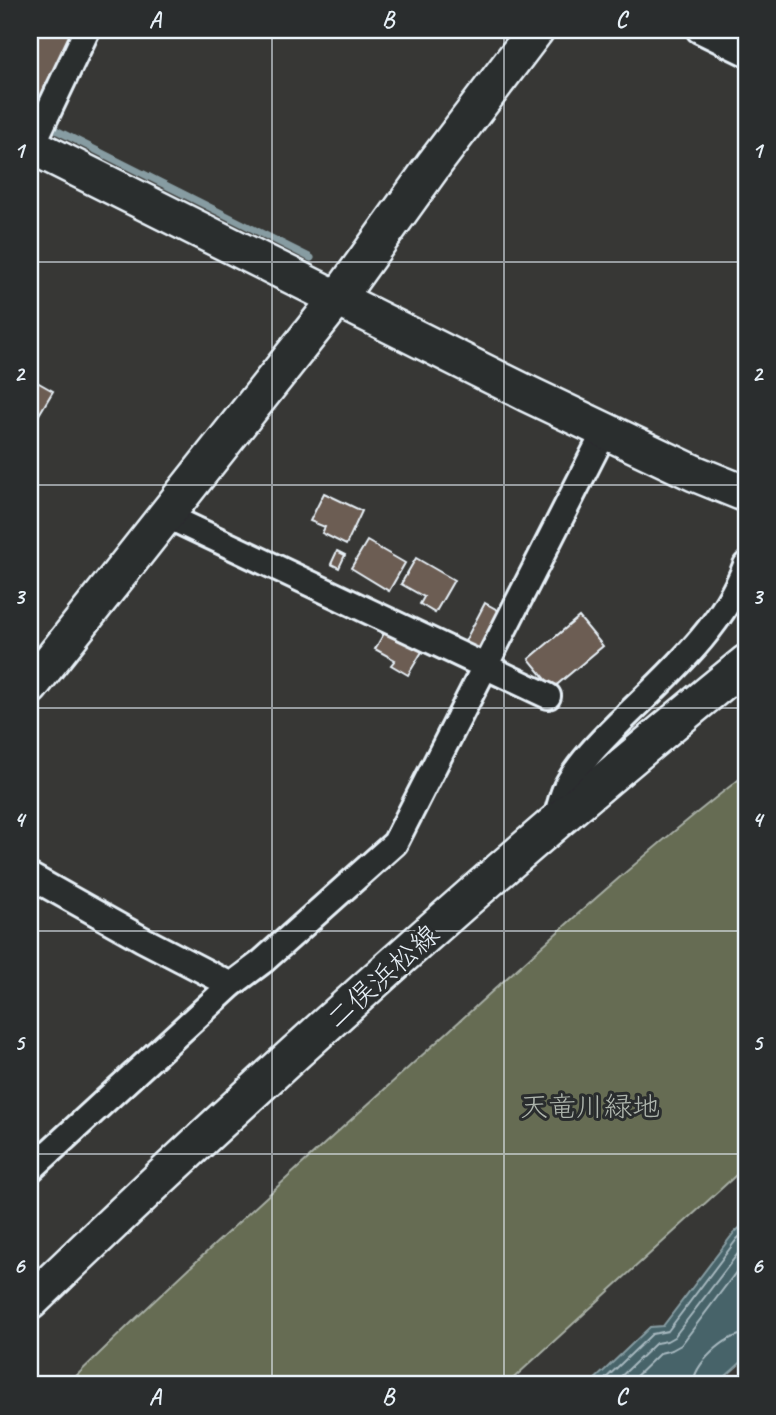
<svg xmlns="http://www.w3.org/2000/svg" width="776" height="1415" font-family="Caveat,'Klee One',sans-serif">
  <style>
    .green { fill: #666c52; stroke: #a7aea5; stroke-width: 2 }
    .water { fill: #466369; stroke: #879ca2; stroke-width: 2 }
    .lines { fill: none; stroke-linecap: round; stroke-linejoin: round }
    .shore { stroke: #a7b8bf; stroke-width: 2 }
    .stream { stroke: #879ca2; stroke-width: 7 }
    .building { fill: #6c5d53; stroke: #e8f1f8; stroke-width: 2 }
    .street-casing { stroke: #e8f1f8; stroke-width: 30 }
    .secondary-casing { stroke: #e8f1f8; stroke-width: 40 }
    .street { stroke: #2a2d2e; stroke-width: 24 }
    .secondary { stroke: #2a2d2e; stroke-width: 35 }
    .grid { fill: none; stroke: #e8f1f8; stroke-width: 2; stroke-opacity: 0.55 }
    .labels { text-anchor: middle; stroke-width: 6; stroke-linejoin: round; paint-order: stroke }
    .street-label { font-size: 28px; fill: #e8f1f8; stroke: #2a2d2e }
    .park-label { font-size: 28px; fill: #aeb5ad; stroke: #2a2d2e }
    .neatline { fill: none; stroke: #e8f1f8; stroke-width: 2.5 }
    .grid-label { font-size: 23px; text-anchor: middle; font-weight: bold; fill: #e8f1f8 }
  </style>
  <rect width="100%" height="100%" fill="#373735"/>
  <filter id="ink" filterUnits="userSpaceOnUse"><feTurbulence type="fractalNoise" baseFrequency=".0143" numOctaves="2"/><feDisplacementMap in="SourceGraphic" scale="14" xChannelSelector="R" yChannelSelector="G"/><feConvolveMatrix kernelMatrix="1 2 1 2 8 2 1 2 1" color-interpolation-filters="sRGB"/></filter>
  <g filter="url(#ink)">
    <path class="green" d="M746 774V1166L506 1385H67C181 1273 300 1166 419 1058 526 961 631 862 746 774Z"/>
    <path class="water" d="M746 1222V1358L716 1385H589L650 1327 663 1326 733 1234Z"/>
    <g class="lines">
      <path class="shore" d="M599 1385 652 1334 668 1331 737 1239 746 1231
        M612 1385 656 1343 667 1341 674 1337 746 1243
        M627 1385 660 1353 672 1350 681 1345 746 1259
        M693 1385C694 1364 725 1335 746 1334"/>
      <path class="stream" d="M30 117 311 258"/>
    </g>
    <path class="building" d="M30 30H75L35 110 30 107Z
      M30 378 53 391 37 418 30 414Z
      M324 493 362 511 346 545 322 533 325 527 310 521Z
      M367 541 405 563 389 591 351 568Z
      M337 551 345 555 339 568 331 564Z
      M416 558 454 580 435 613 420 604 424 597 401 584Z
      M485 603 501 612 480 652 464 643Z
      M579 617 603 646 553 688 529 659Z
      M387 628 423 650 408 675 391 665 395 660 375 649Z"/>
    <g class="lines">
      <defs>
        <path id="street" d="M699 30 746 53
          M32 146 87 30
          M165 515 548 696
          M555 823C558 811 561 798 566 787 580 761 603 739 624 718 670 673 724 626 746 565
          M30 876 142 939 231 985
          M30 1170 231 985 263 961 395 843 606 429"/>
        <path id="secondary" d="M30 145 528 394 694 473 746 494
          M30 687 338 298 435 163 536 30
          M30 1302C260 1080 498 865 746 663"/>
      </defs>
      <use href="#street" class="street-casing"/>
      <use href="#secondary" class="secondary-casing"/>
      <use href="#street" class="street"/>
      <use href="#secondary" class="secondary"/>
    </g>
  </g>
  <path class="grid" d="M272 30V1385M504 30V1385M30 262H746M30 485H746M30 708H746M30 931H746M30 1154H746"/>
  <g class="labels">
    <g class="street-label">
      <text transform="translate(382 976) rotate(-42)" y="10">二俣浜松線</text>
    </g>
    <g class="park-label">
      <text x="590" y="1116">天竜川緑地</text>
    </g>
  </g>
  <rect width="776" height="1415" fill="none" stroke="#2a2d2e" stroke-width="77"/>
  <rect x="38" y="38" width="700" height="1338" class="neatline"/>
  <g class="grid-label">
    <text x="155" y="27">A</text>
    <text x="388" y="27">B</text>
    <text x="621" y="27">C</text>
    <text x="19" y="158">1</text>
    <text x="757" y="158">1</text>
    <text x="19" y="381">2</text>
    <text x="757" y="381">2</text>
    <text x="19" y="604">3</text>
    <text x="757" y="604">3</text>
    <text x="19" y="827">4</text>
    <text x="757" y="827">4</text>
    <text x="19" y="1050">5</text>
    <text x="757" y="1050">5</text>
    <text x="19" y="1273">6</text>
    <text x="757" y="1273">6</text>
    <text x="155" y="1404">A</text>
    <text x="388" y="1404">B</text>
    <text x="621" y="1404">C</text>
  </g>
</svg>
